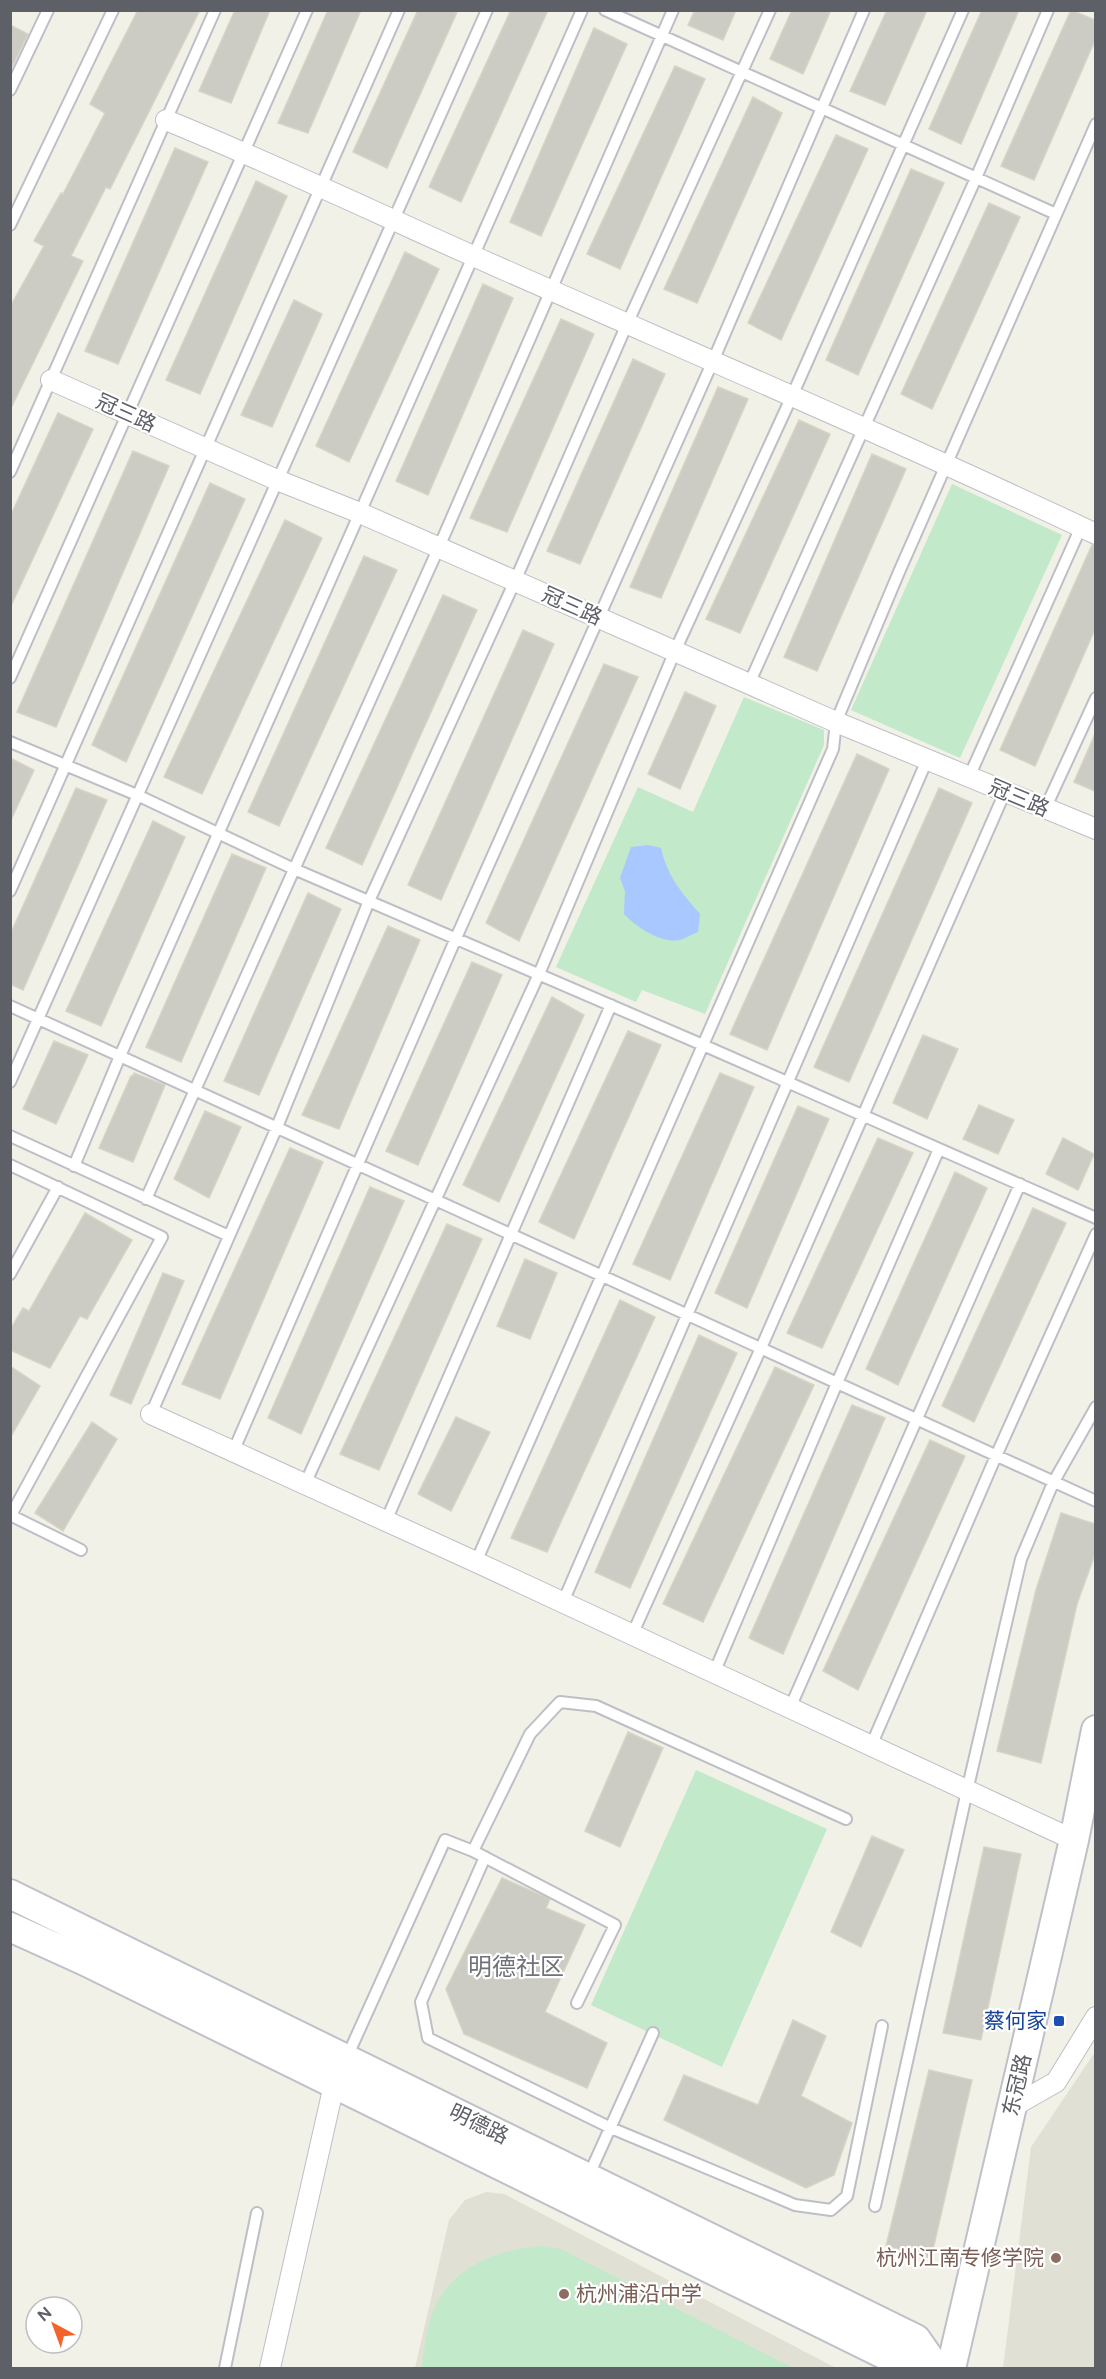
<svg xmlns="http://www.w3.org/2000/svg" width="1106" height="2379" font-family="Figtree,'Noto Sans SC',sans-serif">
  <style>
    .education { fill: #e1e0d5 }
    .green { fill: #c2e9ca }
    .water { fill: #a9c8ff }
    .building { fill: #cccbc4; stroke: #d6d4c4; stroke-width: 1.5 }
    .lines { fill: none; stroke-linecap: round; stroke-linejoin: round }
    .lane-casing { stroke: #bebfc6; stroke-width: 14 }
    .street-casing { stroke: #bebfc6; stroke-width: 22 }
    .secondary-casing { stroke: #bfc0c8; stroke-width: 32 }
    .lane { stroke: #fff; stroke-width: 10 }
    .street { stroke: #fff; stroke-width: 20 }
    .secondary { stroke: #fff; stroke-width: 28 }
    .transit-dot { fill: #1a4fb4; stroke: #fff; stroke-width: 2 }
    .education-dot { fill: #8d6e63; stroke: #fff; stroke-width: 2 }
    .labels { text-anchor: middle; stroke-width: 4.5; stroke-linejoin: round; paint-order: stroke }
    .street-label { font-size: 21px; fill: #5e6068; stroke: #fff }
    .transit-label { font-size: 21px; fill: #164399; stroke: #fff; text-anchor: end }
    .education-label { font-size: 21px; fill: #785e54; stroke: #fff; text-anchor: end }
    .quarter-label { font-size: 24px; fill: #6f727a; stroke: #fff }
  </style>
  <rect width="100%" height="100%" fill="#f1f1e7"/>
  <path class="education" d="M1095 2052V2368H1003L1031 2147Z
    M486 2192 504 2194 836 2368H415L449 2220 465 2200Z"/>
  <path class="green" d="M952 484 1062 535 960 758 851 710Z
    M744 697 824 730V745L705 1014 642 990 636 1002 556 967 638 787 693 812Z
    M696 1770 827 1829 722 2067 591 2005Z
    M541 2246 561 2249 793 2368H421C425 2350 426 2326 434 2309 452 2267 498 2249 541 2246Z"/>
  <path class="water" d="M648 845 661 848C667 876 682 893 700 914L698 932C693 934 686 938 680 940 662 944 636 927 624 914L625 891 620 878 631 847Z"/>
  <path class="building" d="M138 10H200L110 189 106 187 71 256 83 261 10 410V307L44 246 34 241 61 193 63 194 105 113 90 104Z
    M235 10H270L231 103 199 91Z
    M328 10H361L308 133 278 123Z
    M418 10H458L387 168 353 152Z
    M511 10H548L461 202 429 187Z
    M695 10H736L723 40 688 25Z
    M792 10H831L803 74 770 59Z
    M887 10H927L885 105 850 91Z
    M982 10H1019L961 144 929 129Z
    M1071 10 1095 20V40L1034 180 1001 166Z
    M10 25 28 34 10 71Z
    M594 28 627 44 541 236 510 222Z
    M675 66 705 79 620 269 587 254Z
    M753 97 782 113 697 303 664 289Z
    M836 135 868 149 781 340 748 323Z
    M175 148 208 162 118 364 85 351Z
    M911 169 944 183 858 375 826 360Z
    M256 181 287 196 200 394 166 380Z
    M989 203 1020 217 932 409 901 394Z
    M405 252 439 269 349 462 316 446Z
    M483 284 513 298 428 495 396 481Z
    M294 300 322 314 272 427 241 415Z
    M561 319 594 334 507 532 470 518Z
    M633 359 665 374 580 564 547 551Z
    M718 387 748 399 661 598 630 587Z
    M58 413 93 429 10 608V517Z
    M799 420 830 434 740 633 706 619Z
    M133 451 169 466 56 727 17 712Z
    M872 454 906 469 817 671 784 657Z
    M210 483 245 499 126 762 92 745Z
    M285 520 322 538 202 794 164 777Z
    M1092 545 1095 546V629L1035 766 1000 750Z
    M364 556 397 570 279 826 248 812Z
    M443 595 477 610 362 865 326 848Z
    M523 630 554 644 441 900 408 885Z
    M604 664 638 677 519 941 486 923Z
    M685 692 716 706 680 789 648 774Z
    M1095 734V791L1074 782Z
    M857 754 889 769 767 1050 730 1034Z
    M10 758 34 770 10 822Z
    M76 788 107 800 23 990 10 984V935Z
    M939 788 972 803 849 1082 814 1067Z
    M153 821 185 837 101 1026 66 1011Z
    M232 854 266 868 181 1062 146 1047Z
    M308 893 341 909 259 1095 224 1081Z
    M388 926 420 940 339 1129 302 1115Z
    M472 962 502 975 418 1165 386 1151Z
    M552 997 584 1015 499 1202 463 1185Z
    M628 1031 661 1045 574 1239 539 1222Z
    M923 1035 958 1049 927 1119 893 1103Z
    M54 1041 88 1055 56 1124 23 1109Z
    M134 1073 165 1085 133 1162 99 1148 131 1076H133Z
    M720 1073 754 1087 670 1280 633 1264Z
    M979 1105 1014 1120 998 1154 963 1139Z
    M798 1106 829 1119 747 1308 715 1293Z
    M205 1111 241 1127 209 1198 174 1179Z
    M878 1138 913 1153 822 1348 787 1333Z
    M1063 1138 1094 1154 1078 1190 1046 1174Z
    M290 1148 323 1162 220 1399 182 1384Z
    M955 1172 987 1188 898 1385 866 1369Z
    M370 1187 404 1201 301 1434 268 1418Z
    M1033 1208 1066 1223 974 1422 942 1406Z
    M85 1213 132 1240 87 1319 80 1316 50 1368 10 1350V1330L23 1308 29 1311Z
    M447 1224 482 1239 379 1470 340 1454Z
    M525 1259 557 1273 530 1339 497 1326Z
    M163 1273 184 1281 131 1404 110 1395Z
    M620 1300 655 1317 547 1552 511 1538Z
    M699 1335 737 1353 630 1588 595 1572Z
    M10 1366 40 1386 10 1438Z
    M775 1367 814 1385 703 1622 663 1604Z
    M852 1405 885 1418 783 1654 749 1638Z
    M456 1417 490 1432 451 1511 418 1494Z
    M92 1422 117 1439 63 1531 35 1513Z
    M930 1440 965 1456 858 1690 823 1671Z
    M1061 1513 1095 1524V1554L1077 1604 1041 1763 997 1751 1036 1590Z
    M628 1732 663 1748 620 1847 585 1831Z
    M872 1836 904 1850 861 1947 831 1932Z
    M984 1847 1021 1854 981 2040 943 2033Z
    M502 1878 550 1899 546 1908 585 1925 545 2012 607 2043 587 2088 464 2034 446 1989Z
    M793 2020 826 2036 801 2096 852 2123 834 2175 806 2188 664 2120 684 2075 758 2105Z
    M929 2070 972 2080 931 2258 886 2246Z"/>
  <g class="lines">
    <defs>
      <path id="lane" d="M605 10 1056 214
        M10 90 48 10
        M10 225 113 10
        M10 472 215 10
        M10 678 307 10
        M749 684 976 178 1048 10
        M10 742 137 795 294 869 703 1045 1096 1218
        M969 777 1081 527
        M1045 809 1096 698
        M10 891 399 10
        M10 1006 1096 1501
        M10 1082 487 10
        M10 1136 229 1236
        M10 1165 162 1237 11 1515
        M74 1166 120 1056 582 10
        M146 1199 439 547 673 10
        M10 1274 58 1187
        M151 1414 277 1127 369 901 515 581 627 324 770 10
        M233 1452 456 938 713 361 864 10
        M305 1484 539 974 675 651 792 396 963 10
        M10 1515 81 1550
        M386 1521 611 1005
        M476 1562 833 749 836 722 899 572 1096 124
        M563 1602 927 760
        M632 1635 761 1348 1005 792
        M714 1673 837 1383 939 1149
        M790 1708 1020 1184
        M871 1746 996 1456 1096 1234
        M473 1851 530 1734 560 1702 596 1706 846 1819
        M485 1857 421 2002 428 2038 611 2128 795 2205 831 2210 847 2196 882 2026
        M347 2057 445 1840 473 1851 615 1925 577 2003
        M588 2177 653 2033
        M875 2206 967 1791 1021 1559 1053 1483 1096 1407
        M225 2368 257 2213"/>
      <path id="street" d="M166 120C281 167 393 221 507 271 704 358 901 442 1096 534
        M51 380 277 480 360 513 836 722 1096 829
        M151 1414 476 1562 1074 1840
        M1012 2107 1056 2082 1096 2017
        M270 2368 334 2085"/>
      <path id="secondary" d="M10 1894 916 2339 936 2368
        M10 1927 85 1961 912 2368
        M951 2368 1074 1840 1096 1730"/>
    </defs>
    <use href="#lane" class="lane-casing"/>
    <use href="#street" class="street-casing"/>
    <use href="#secondary" class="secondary-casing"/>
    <use href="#lane" class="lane"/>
    <use href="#street" class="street"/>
    <use href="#secondary" class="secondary"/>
  </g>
  <rect class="transit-dot" x="1053" y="2015" width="12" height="12" rx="3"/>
  <g class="education-dot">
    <circle cx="1056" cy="2258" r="6"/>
    <circle cx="564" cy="2294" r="6"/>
  </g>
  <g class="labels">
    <g class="street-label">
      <text transform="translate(126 413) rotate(24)" y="7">冠三路</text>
      <text transform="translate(572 606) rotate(24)" y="7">冠三路</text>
      <text transform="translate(1019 798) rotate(23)" y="7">冠三路</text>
      <text transform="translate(1017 2085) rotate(-77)" y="7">东冠路</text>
      <text transform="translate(479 2124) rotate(26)" y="7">明德路</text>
    </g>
    <g class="transit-label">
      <text x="1047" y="2028">蔡何家</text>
    </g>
    <g class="education-label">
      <text x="1044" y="2265">杭州江南专修学院</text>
      <text x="576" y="2301" text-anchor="start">杭州浦沿中学</text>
    </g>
    <g class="quarter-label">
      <text x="516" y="1975">明德社区</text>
    </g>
  </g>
  <rect width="1106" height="2379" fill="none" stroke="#5e6068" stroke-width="24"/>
  <g transform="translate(54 2325) rotate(319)"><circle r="28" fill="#ffffff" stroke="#bfbfc3" stroke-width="1.5"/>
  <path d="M0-4.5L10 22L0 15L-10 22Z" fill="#f2642b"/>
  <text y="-9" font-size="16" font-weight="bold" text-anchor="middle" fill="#5e6068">N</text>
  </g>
</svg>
